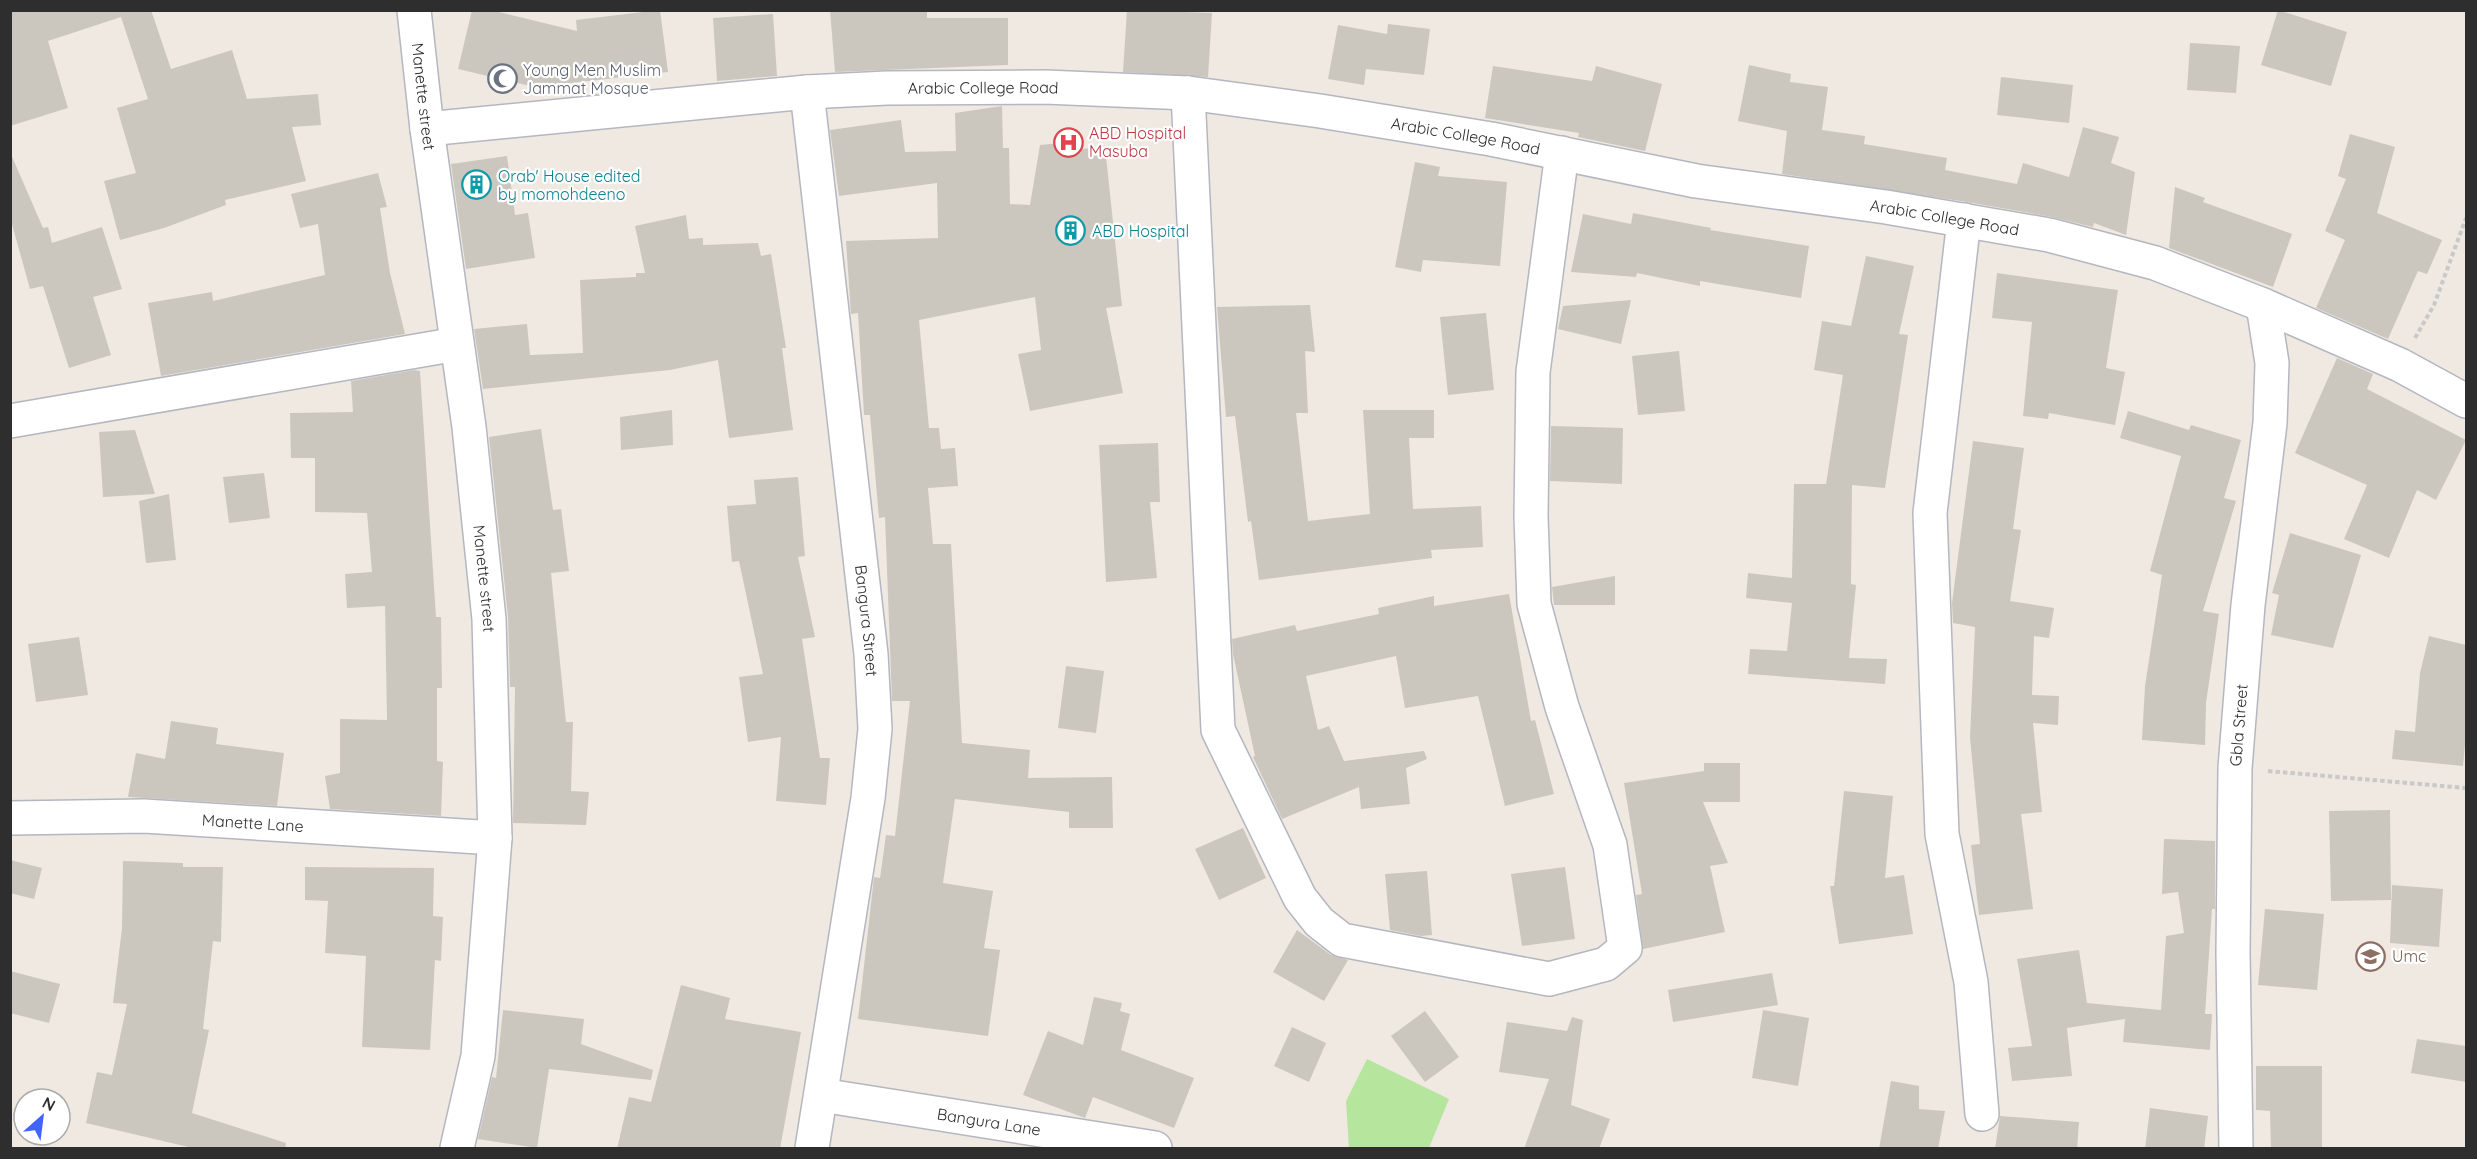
<svg xmlns="http://www.w3.org/2000/svg" width="2477" height="1159" font-family="Quicksand,sans-serif">
  <style>
    .green { fill: #b6e59e }
    .building { fill: #cbc7bf }
    .lines { fill: none; stroke-linecap: round; stroke-linejoin: round }
    .street-casing { stroke: #b4b7c1; stroke-width: 36 }
    .path { stroke: #c9c9c9; stroke-width: 4; stroke-dasharray: 4.5 3; stroke-linecap: butt }
    .street { stroke: #fff; stroke-width: 33 }
    .labels { text-anchor: middle; stroke-width: 4.5; stroke-linejoin: round; paint-order: stroke }
    .worship-label { font-size: 16px; fill: #5b616d; stroke: #fff; text-anchor: start }
    .street-label { font-size: 16px; fill: #2e2e2e; stroke: #fff }
    .health-label { font-size: 16px; fill: #be3a42; stroke: #fff; text-anchor: start }
    .culture-label { font-size: 16px; fill: #0d838f; stroke: #fff; text-anchor: start }
    .education-label { font-size: 16px; fill: #785e54; stroke: #fff; text-anchor: start }
  </style>
  <rect width="100%" height="100%" fill="#efe9e1"/>
  <path class="green" d="M1367 1059 1449 1099 1429 1148H1349L1346 1101Z"/>
  <path class="building" d="M10 10H151L171 69 232 50 247 99 318 94 321 125 292 127 306 181 225 200 226 205 164 228 120 240 104 181 136 173 117 108 148 99 121 17 48 41 68 108 10 126Z
    M472 10H491L577 31 576 20 660 10 668 72 562 84 560 93 458 69Z
    M830 10H927V18H1008V65L835 72Z
    M1127 10 1212 13 1208 77 1123 72Z
    M2278 10 2347 32 2331 86 2261 65Z
    M773 14 777 76 717 81 713 18Z
    M1388 24 1430 29 1424 75 1366 69 1364 85 1328 79 1338 25 1387 34Z
    M2190 43 2240 46 2236 93 2187 90Z
    M1749 65 1791 74 1790 82 1828 87 1822 130 1865 136 1864 144 1947 158 1945 170 2017 184 2023 163 2069 177 2083 127 2119 137 2111 163 2135 172 2126 235 2094 223 2093 227 2052 217 1967 202 1782 174 1787 131 1738 121Z
    M1493 66 1592 81 1596 66 1662 84 1645 151 1578 137 1579 133 1485 118Z
    M2001 77 2073 85 2069 123 1997 115Z
    M1002 106 1003 148H1009L1010 204 1030 205 1040 145 1082 141V149L1105 147 1122 306 1106 308 1123 393 1030 411 1018 354 1041 350 1035 297 919 320 929 428H939L941 449 955 448 958 486 928 488 933 544H951L962 743 1030 750 1028 778 1112 777 1113 828H1069V812L955 799 943 883 993 891 984 948 1000 950 988 1036 858 1019 874 877 880 878 886 835 895 836 910 701H892L885 517 879 518 870 415H864L858 313 851 314 846 241 938 238 937 183 839 196 830 130 901 120 905 152 956 151 955 113Z
    M2350 134 2395 147 2377 213 2442 240 2427 274 2418 271 2388 339 2316 308 2345 240 2325 231 2346 179 2338 176Z
    M10 152 43 228 48 227 52 243 102 227 122 289 93 297 111 355 69 368 43 286 30 289 10 217Z
    M507 156 515 215 528 213 535 258 466 269 451 164Z
    M1415 162 1440 167 1438 176 1507 182 1500 266 1423 260 1421 272 1395 267Z
    M378 173 387 207 380 208 390 273 405 334 161 376 148 303 212 292 213 301 325 275 318 224 300 228 291 194Z
    M2175 187 2205 198 2203 202 2292 234 2273 287 2169 248Z
    M1633 213 1711 228 1710 230 1809 246 1801 298 1700 281V286L1637 273 1636 277 1571 272 1583 214 1631 224Z
    M686 215 689 239 703 238V245L758 243 761 256 771 254 786 348H782L793 430 729 438 718 360 670 370 483 389 474 329 527 324 530 355 583 353 580 280 636 277V273H645L635 226Z
    M1866 256 1914 266 1899 334 1908 335 1885 488 1852 485 1851 584 1856 585 1849 658 1887 659 1885 684 1748 674 1750 649 1787 651 1792 603 1746 598 1748 573 1792 578 1794 484H1826L1843 375 1814 370 1822 321 1851 326Z
    M1997 273 2118 290 2106 368 2125 372 2115 425 2049 413 2048 419 2023 416 2032 322 1992 318Z
    M1631 300 1621 344 1558 329 1563 306Z
    M1310 305 1315 352 1305 351 1308 413H1296L1308 521 1370 514 1363 410H1434V438H1409L1413 509 1481 506 1483 547 1431 550 1432 558 1259 580 1251 521 1248 522 1235 416 1226 417 1217 307Z
    M1486 313 1494 390 1448 395 1440 317Z
    M1679 351 1685 411 1638 415 1632 356Z
    M2337 358 2373 374 2367 389 2466 440 2436 500 2417 490 2389 558 2344 539 2367 485 2295 453Z
    M414 370 420 371 436 617H441L442 688H437V761L443 762 441 816 330 809 325 776 340 773V719L387 720 385 606 347 608 345 574 372 572 367 513 315 512V458H291L290 413 353 412 351 381Z
    M672 410 673 445 621 450 620 417Z
    M2128 411 2189 430 2191 425 2241 440 2224 498 2236 501 2203 611 2219 614 2206 703 2205 745 2142 740 2145 686 2162 575 2150 571 2181 456 2120 438Z
    M1551 426 1623 428 1622 484 1550 481Z
    M541 429 553 510 561 509 569 571 551 573 566 722H573L571 791 589 792 586 825 513 823 515 687H510L508 617 489 437Z
    M135 430 155 494 103 497 99 432Z
    M1973 441 2024 448 2013 529 2021 530 2010 601 2054 608 2049 638 2034 636 2032 695 2059 696 2058 725 2033 723 2042 812 2021 814 2033 909 1979 915 1971 845 1980 844 1970 737 1975 627 1953 623 1952 603Z
    M1158 443 1160 502H1150L1157 578 1106 582 1099 445Z
    M264 473 270 518 229 523 223 477Z
    M798 477 805 556 798 557 815 637 802 639 820 758H830L826 805 776 801 781 737 748 742 739 677 763 674 739 561 732 562 727 506 756 504 754 480Z
    M169 494 176 560 146 563 139 501Z
    M2290 533 2361 555 2333 648 2271 635 2279 595 2272 593Z
    M1615 576V605H1554L1552 587Z
    M1509 594 1531 721 1535 720 1554 794 1505 806 1478 696 1405 708 1396 656 1306 676 1318 730 1329 726 1344 761 1424 751 1427 759 1406 768 1410 804 1361 809 1359 787 1282 819 1253 757 1255 756 1233 654 1232 639 1295 625 1297 631 1379 614 1378 608 1434 596V606Z
    M2429 636 2466 645V734L2463 766 2392 759 2395 730 2415 732 2420 673Z
    M79 637 88 695 36 702 28 644Z
    M1066 666 1104 671 1096 733 1058 728Z
    M171 721 218 728 216 744 284 753 277 806 128 797 136 753 165 759Z
    M1704 763H1740V802H1703L1728 863 1710 866 1725 932 1643 949 1636 895 1642 894 1624 783 1704 771Z
    M1844 791 1893 796 1885 878 1904 875 1913 934 1839 944 1830 886H1834Z
    M2390 810 2391 900 2331 901 2329 811Z
    M1243 828 1266 878 1219 900 1195 849Z
    M2164 839 2215 841V909H2212L2205 1014H2212L2210 1050 2123 1042 2125 1019 2067 1028 2072 1076 2012 1081 2008 1048 2032 1046 2017 959 2079 950 2087 1003 2161 1010 2166 936 2184 933 2178 892 2162 894Z
    M10 860 42 868 34 899 10 893Z
    M123 861 183 863V867H223L221 942 213 941 203 1029 209 1030 192 1113 286 1143 285 1149H197L86 1123 97 1072 112 1075 127 1004 113 1003 122 928Z
    M305 867 434 868 433 916 443 917 441 961 435 960 430 1050 362 1047 366 956 325 953 328 901 305 900Z
    M1565 867 1575 939 1522 946 1511 874Z
    M1427 871 1432 935 1421 936 1390 930 1385 874Z
    M2392 885 2443 889 2439 947 2390 943Z
    M2265 909 2324 914 2317 990 2258 985Z
    M1297 930 1331 955 1348 960 1324 1001 1273 972Z
    M10 971 60 984 49 1023 10 1013Z
    M1772 973 1778 1005 1673 1022 1668 990Z
    M681 985 730 998 725 1019 801 1032 780 1149H617L629 1097 651 1102Z
    M1094 997 1122 1003 1120 1011 1130 1014 1121 1050 1194 1078 1174 1128 1093 1097 1085 1118 1023 1095 1048 1031 1083 1045Z
    M503 1010 584 1019 581 1044 653 1070 651 1080 549 1069 537 1148 478 1139 492 1077 496 1078Z
    M1763 1010 1809 1018 1798 1086 1752 1078Z
    M1425 1011 1459 1057 1425 1082 1391 1036Z
    M1572 1017 1583 1020 1571 1105 1610 1119 1599 1149H1524L1549 1079 1499 1072 1507 1022 1567 1031Z
    M1292 1027 1326 1043 1309 1082 1274 1066Z
    M2417 1039 2466 1046V1082L2411 1073Z
    M2256 1066H2322V1149H2271L2270 1111 2256 1110Z
    M1891 1081 1919 1086V1109L1945 1111 1938 1149H1879Z
    M2150 1108 2208 1116 2204 1149H2145Z
    M2000 1116 2079 1122 2077 1149H1995Z"/>
  <g class="lines">
    <defs>
      <g id="street">
        <path id="s1" d="M414 10 427 129 469 427 489 619 495 838 478 1056 457 1148"/>
        <path id="s2" d="M807 92 871 654 875 729 868 798 812 1148"/>
        <path d="M1188 93 1218 730 1300 898 1319 922 1342 940 1549 979 1606 964 1625 948 1610 845 1562 707 1534 604 1531 516 1533 372 1562 153"/>
        <path id="s3" d="M427 129 807 92 887 88 1045 87 1188 93 1320 111 1491 139 1696 181 1886 207 2049 235 2155 263 2263 305 2400 365 2466 401"/>
        <path d="M1964 220 1930 513 1942 834 1971 982 1982 1114"/>
        <path d="M10 421 457 344"/>
        <path id="s4" d="M10 818 144 816 495 838"/>
        <path id="s5" d="M821 1095 1155 1148"/>
        <path id="s6" d="M2236 1148 2233 952 2235 768 2248 605 2270 423 2272 363 2263 305"/>
      </g>
    </defs>
    <use href="#street" class="street-casing"/>
    <path class="path" d="M2415 338 2434 305 2466 218
      M2268 771 2466 788"/>
    <use href="#street" class="street"/>
  </g>
  <defs>
    <symbol id="mosque-ring" viewBox="-11 -11 22 22"><circle r="9.5" fill="#fff" stroke="#6b7280" stroke-width="1.5"/><path d="M3.5-4.9A6 6 0 1 0 3.5 4.9A5 5 0 1 1 3.5-4.9Z" fill="#6b7280"/></symbol>
    <symbol id="hospital-ring" viewBox="-11 -11 22 22"><circle r="9.5" fill="#fff" stroke="#e0444e" stroke-width="1.5"/><path d="M-5-5h3v3.5h4V-5h3V5h-3V1.5h-4V5h-3Z" fill="#e0444e"/></symbol>
    <symbol id="building-ring" viewBox="-11 -11 22 22"><circle r="9.5" fill="#fff" stroke="#0f9aa8" stroke-width="1.5"/><path d="M-4-6H4V6H1V3H-1V6H-4ZM-2.5-4.3h1.7v1.8h-1.7ZM.8-4.3h1.7v1.8H.8ZM-2.5-1h1.7V.8h-1.7ZM.8-1h1.7V.8H.8Z" fill="#0f9aa8"/></symbol>
    <symbol id="school-ring" viewBox="-11 -11 22 22"><circle r="9.5" fill="#fff" stroke="#8d6e63" stroke-width="1.5"/><path d="M0-5L7-2L0 1L-7-2ZM-4 1L0 2.5L4 1V4Q0 6-4 4Z" fill="#8d6e63"/></symbol>
  </defs>
  <g fill-rule="evenodd">
    <use href="#mosque-ring" x="486" y="62" width="33" height="33"/>
    <use href="#hospital-ring" x="1052" y="126" width="33" height="33"/>
    <use href="#building-ring" x="460" y="168" width="33" height="33"/>
    <use href="#building-ring" x="1054" y="214" width="33" height="33"/>
    <use href="#school-ring" x="2354" y="940" width="33" height="33"/>
  </g>
  <g class="labels">
    <g class="worship-label">
      <text x="523" y="76">Young Men Muslim<tspan x="523" dy="18">Jammat Mosque</tspan></text>
    </g>
    <g class="street-label">
      <text dy="6" stroke="none"><textPath href="#s3" startOffset="558">Arabic College Road</textPath></text>
      <text dy="6" stroke="none"><textPath href="#s1" startOffset="87">Manette street</textPath></text>
      <text dy="6" stroke="none"><textPath href="#s3" startOffset="1044">Arabic College Road</textPath></text>
      <text dy="6" stroke="none"><textPath href="#s3" startOffset="1530">Arabic College Road</textPath></text>
      <text dy="6" stroke="none"><textPath href="#s1" startOffset="573">Manette street</textPath></text>
      <text dy="6" stroke="none"><textPath href="#s2" startOffset="532">Bangura Street</textPath></text>
      <text dy="6" stroke="none"><textPath href="#s6" startOffset="423">Gbla Street</textPath></text>
      <text dy="6" stroke="none"><textPath href="#s4" startOffset="243">Manette Lane</textPath></text>
      <text dy="6" stroke="none"><textPath href="#s5" startOffset="170">Bangura Lane</textPath></text>
    </g>
    <g class="health-label">
      <text x="1089" y="139">ABD Hospital<tspan x="1089" dy="18">Masuba</tspan></text>
    </g>
    <g class="culture-label">
      <text x="498" y="182">Orab' House edited<tspan x="498" dy="18">by momohdeeno</tspan></text>
      <text x="1092" y="237">ABD Hospital</text>
    </g>
    <g class="education-label">
      <text x="2392" y="962">Umc</text>
    </g>
  </g>
  <rect width="2477" height="1159" fill="none" stroke="#2e2e2e" stroke-width="24"/>
  <g transform="translate(42 1117) rotate(28)"><circle r="28" fill="#ffffff" stroke="#ababab" stroke-width="1.5"/>
  <path d="M0-4.5L10 22L0 15L-10 22Z" fill="#4264fb"/>
  <text y="-9" font-size="16" font-weight="bold" text-anchor="middle" fill="#2e2e2e">N</text>
  </g>
</svg>
